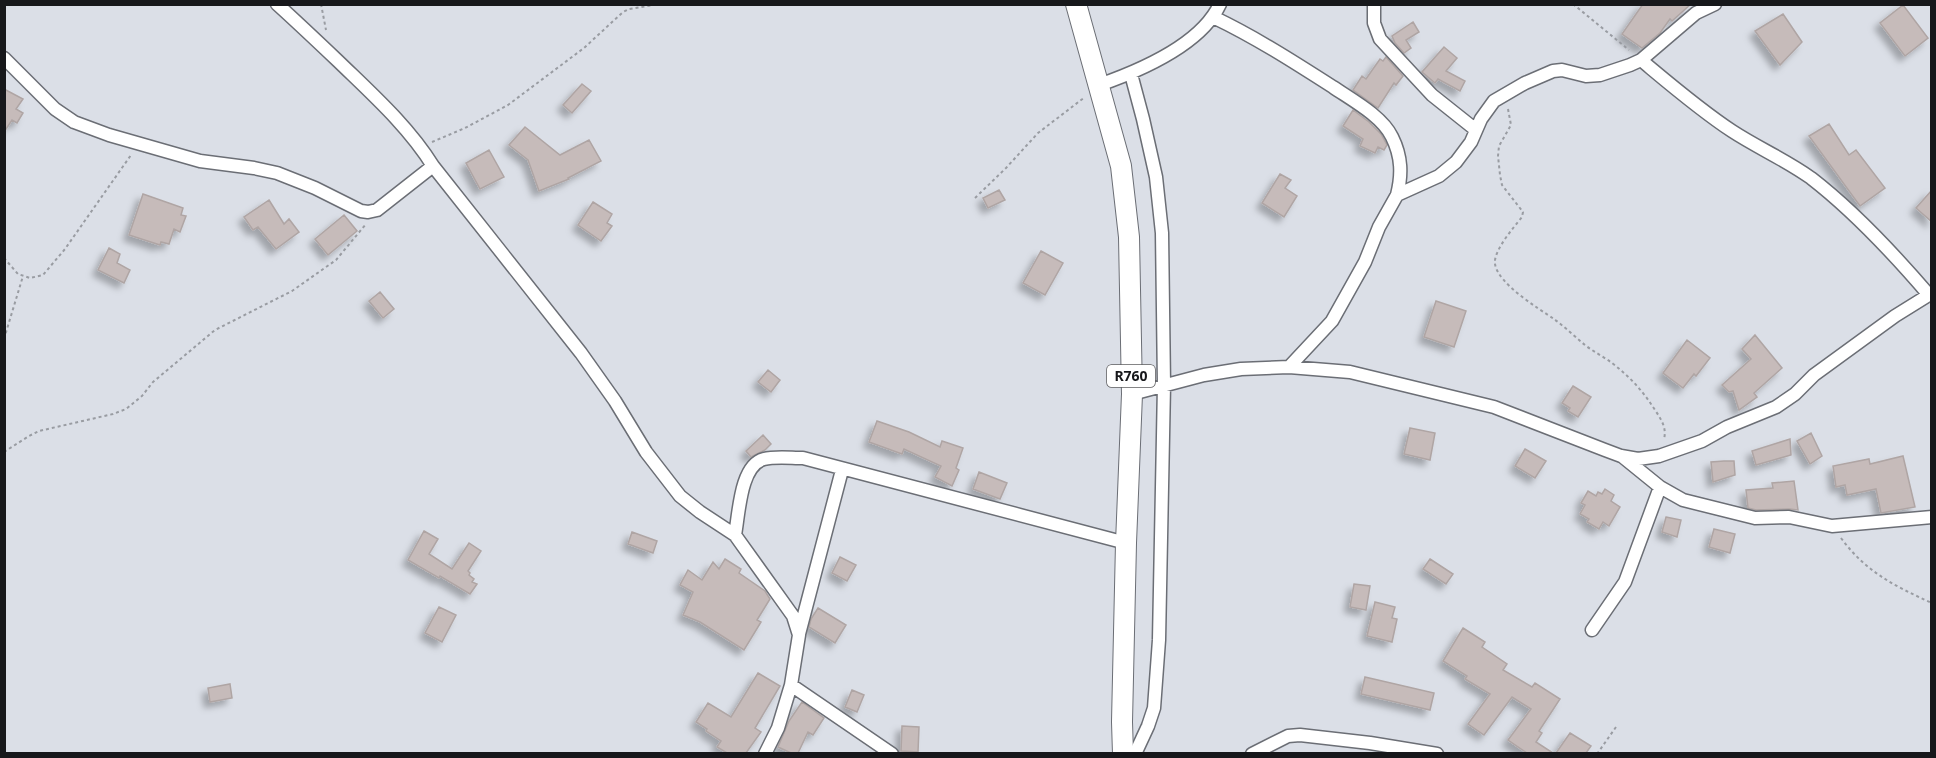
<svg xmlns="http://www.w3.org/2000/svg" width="1936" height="758" font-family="'Noto Sans',sans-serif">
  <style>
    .building { fill: #c6bbba; stroke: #afa5a4; stroke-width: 1.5; filter: url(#shadow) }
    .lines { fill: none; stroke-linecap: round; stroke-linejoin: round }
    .minor-casing { stroke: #6b6e75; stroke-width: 15 }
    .primary-casing { stroke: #6b6e75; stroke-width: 22 }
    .path { stroke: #999ca2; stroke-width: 2; stroke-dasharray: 3 3; stroke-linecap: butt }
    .minor { stroke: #fff; stroke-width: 12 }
    .primary { stroke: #fff; stroke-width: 20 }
    .labels { text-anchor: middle; stroke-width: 5; stroke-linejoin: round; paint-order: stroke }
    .shield { fill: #fff; stroke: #5d5d5f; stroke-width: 1.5 }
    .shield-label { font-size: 14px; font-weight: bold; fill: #17181b }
  </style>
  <defs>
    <filter id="shadow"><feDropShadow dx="-5.5" dy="5.5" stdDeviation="3" flood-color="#0004"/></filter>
  </defs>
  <rect width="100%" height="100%" fill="#dbdfe7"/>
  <path class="building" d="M1643 4H1691L1672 21 1670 19 1660 33 1642 48 1622 34Z
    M1903 5 1928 38 1905 56 1880 23Z
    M1783 14 1802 42 1780 65 1755 31Z
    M1413 22 1419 32 1406 40 1411 48 1404 53 1395 43 1392 36Z
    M1444 47 1457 58 1446 71 1465 81 1460 91 1438 79 1435 83 1422 72Z
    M1386 57 1403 76 1396 85 1394 83 1378 108 1353 90 1362 76 1366 79 1380 59 1383 61Z
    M582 84 591 91 572 113 563 105Z
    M4 89 23 99 16 109 23 113 17 123 12 120 4 132Z
    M1353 110 1369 122 1381 134 1387 145 1384 150 1378 147 1375 153 1360 146 1363 139 1343 126Z
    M1829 124 1849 155 1856 150 1885 188 1860 206 1809 136Z
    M525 127 560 155 589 140 601 161 568 178 569 179 539 191 528 160 509 145Z
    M489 150 504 177 480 189 466 163Z
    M1280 174 1291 180 1285 188 1297 196 1284 217 1262 203Z
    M999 190 1005 200 988 208 983 198Z
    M1932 190V222L1916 208Z
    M143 194 183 208 181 215 186 216 180 232 174 229 169 244 161 242 160 245 129 235Z
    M269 200 284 224 289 219 299 232 276 249 258 227 253 230 244 217Z
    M593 202 612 214 607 223 612 226 601 241 578 225Z
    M344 215 357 231 328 255 315 239Z
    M109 248 120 254 117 263 130 270 124 283 98 270Z
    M1041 251 1063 263 1045 295 1023 283Z
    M380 292 394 309 383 318 369 301Z
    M1436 301 1466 311 1454 347 1424 337Z
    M1755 335 1782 368 1754 393 1757 397 1739 410 1733 391 1729 392 1722 385 1751 359 1742 349Z
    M1687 340 1710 358 1696 376 1694 374 1683 388 1663 373Z
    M768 370 780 380 771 392 758 382Z
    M1573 386 1591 397 1578 417 1568 411 1570 408 1562 403Z
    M877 421 909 432 940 447 942 441 963 448 956 468 959 470 952 486 935 477 941 466 904 449 902 454 869 442Z
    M1410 428 1435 433 1430 460 1404 454Z
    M1811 433 1822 456 1810 464 1797 441Z
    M763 435 771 444 765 450 751 457 746 451Z
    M1790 439 1791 455 1756 465 1752 451Z
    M1525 449 1546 461 1535 478 1515 466Z
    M1903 456 1915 507 1881 513 1876 489 1847 495 1845 485 1836 487 1833 466 1869 459 1870 464Z
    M1724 461H1734L1735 475 1713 482 1711 462Z
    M979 472 1007 483 1000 499 973 489Z
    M1794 481 1798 510 1789 509 1756 510 1748 508 1746 490 1773 488 1772 483Z
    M1605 489 1614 495 1611 501 1620 507 1609 526 1603 522 1599 529 1587 522 1589 519 1580 514 1585 505 1581 503 1588 491 1596 496 1598 492 1602 494Z
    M1666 517 1681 520 1677 537 1662 532Z
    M1714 529 1735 534 1730 553 1709 547Z
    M424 531 438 539 429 554 452 569 469 543 481 551 468 571 470 573 469 575 474 579 472 582 477 584 470 594 440 576 439 578 408 560Z
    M632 532 657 541 653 553 628 544Z
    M840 557 856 565 847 581 832 573Z
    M725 559 741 569 739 573 765 591 770 599 757 620 761 622 744 650 700 622 683 615 693 592 680 585 688 570 702 580 713 562 719 569Z
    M1430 559 1453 574 1446 584 1423 569Z
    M1354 584 1370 586 1366 610 1350 607Z
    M1375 602 1395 607 1392 618 1397 619 1392 642 1367 636Z
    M439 607 456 615 442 642 425 633Z
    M818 608 846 625 835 643 809 627 811 619Z
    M1463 628 1485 642 1482 647 1507 664 1503 670 1532 687 1535 683 1560 699 1539 731 1542 733 1536 742 1553 753H1527L1508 740 1531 709 1512 697 1484 735 1468 724 1490 694 1465 679 1467 676 1443 661Z
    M758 673 780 686 755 728 761 732 746 753H727L717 747 721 741 706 731 707 729 696 722 708 703 731 717Z
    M1365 677 1434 693 1430 710 1361 694Z
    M230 684 232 698 210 702 208 688Z
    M852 690 864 695 857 712 845 707Z
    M802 702 824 718 813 735 808 732 798 753H791L778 747 789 721Z
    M902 726 919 727 918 752 901 751Z
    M1570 733 1591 746 1586 753H1556Z"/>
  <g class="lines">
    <defs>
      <path id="minor" d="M277 4C298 23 318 42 338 61 372 94 408 126 433 166L581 353 615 401 646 452 680 496 700 512 735 535 793 616 799 635 791 685 778 728 765 754
        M1374 4V23L1380 39 1432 95 1476 130
        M1213 17C1255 37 1294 62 1333 87 1352 100 1382 116 1392 137 1402 157 1402 175 1397 195
        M4 58 55 109 74 122 109 135 200 161 254 168 277 173 315 188 361 211 368 212 377 210 433 166
        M1641 60C1671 85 1700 110 1732 131 1758 148 1786 160 1811 178 1855 212 1893 253 1929 295
        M1131 74 1143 119 1156 177 1162 233 1164 385 1159 640 1154 708 1148 726 1135 754
        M1099 85C1139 71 1201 45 1220 4
        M1289 367 1332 321 1365 262 1379 227 1397 195 1439 176 1456 162 1471 142 1481 119 1494 101 1525 83 1553 71 1562 70 1586 76 1600 75 1630 65 1641 60 1696 13 1715 4
        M1132 394 1204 375 1241 369 1289 367 1350 372 1494 407 1605 450 1621 456 1638 459 1659 456 1702 441 1727 427 1776 407 1795 394 1814 375 1895 316 1932 293
        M1623 457 1660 487 1683 500 1755 518 1789 517 1832 526 1932 517
        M735 535C739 514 740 465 764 459 775 456 791 458 803 458L1126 543
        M1592 630 1625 582 1660 487
        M799 634 842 470
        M791 685 892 754
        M1252 754 1288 736 1300 735 1370 743 1437 754"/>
      <path id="primary" d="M1076 4 1121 166 1129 237 1132 394 1126 543 1122 722 1123 754"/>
    </defs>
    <use href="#minor" class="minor-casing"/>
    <use href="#primary" class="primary-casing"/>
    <path class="path" d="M321 4 326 30
      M1573 4 1629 50
      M1508 109 1511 125 1499 146 1498 156 1500 175 1502 185 1523 212 1522 217C1514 227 1493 251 1495 264 1498 284 1538 308 1554 319 1565 327 1575 337 1585 345 1594 352 1604 357 1612 363 1630 377 1643 391 1655 410 1661 419 1667 428 1664 439
      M432 142 465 128 508 105 584 48 623 12 629 9 660 4
      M975 198 1006 168 1038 133 1085 97
      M4 258 18 274 30 278 43 275 65 249 131 155
      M4 339 23 276
      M4 452 29 436 39 431 113 414 126 409 142 396 153 382 215 330 292 291 336 260 366 224
      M1841 538C1865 571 1894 586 1932 603
      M1597 754 1616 727"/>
    <use href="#minor" class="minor"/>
    <use href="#primary" class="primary"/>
  </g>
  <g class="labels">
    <rect class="shield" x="1107" y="365" width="48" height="22" rx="4.5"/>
    <g class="shield-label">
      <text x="1131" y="381">R760</text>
    </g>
  </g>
  <rect width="1936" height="758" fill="none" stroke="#17181b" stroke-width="12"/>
</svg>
